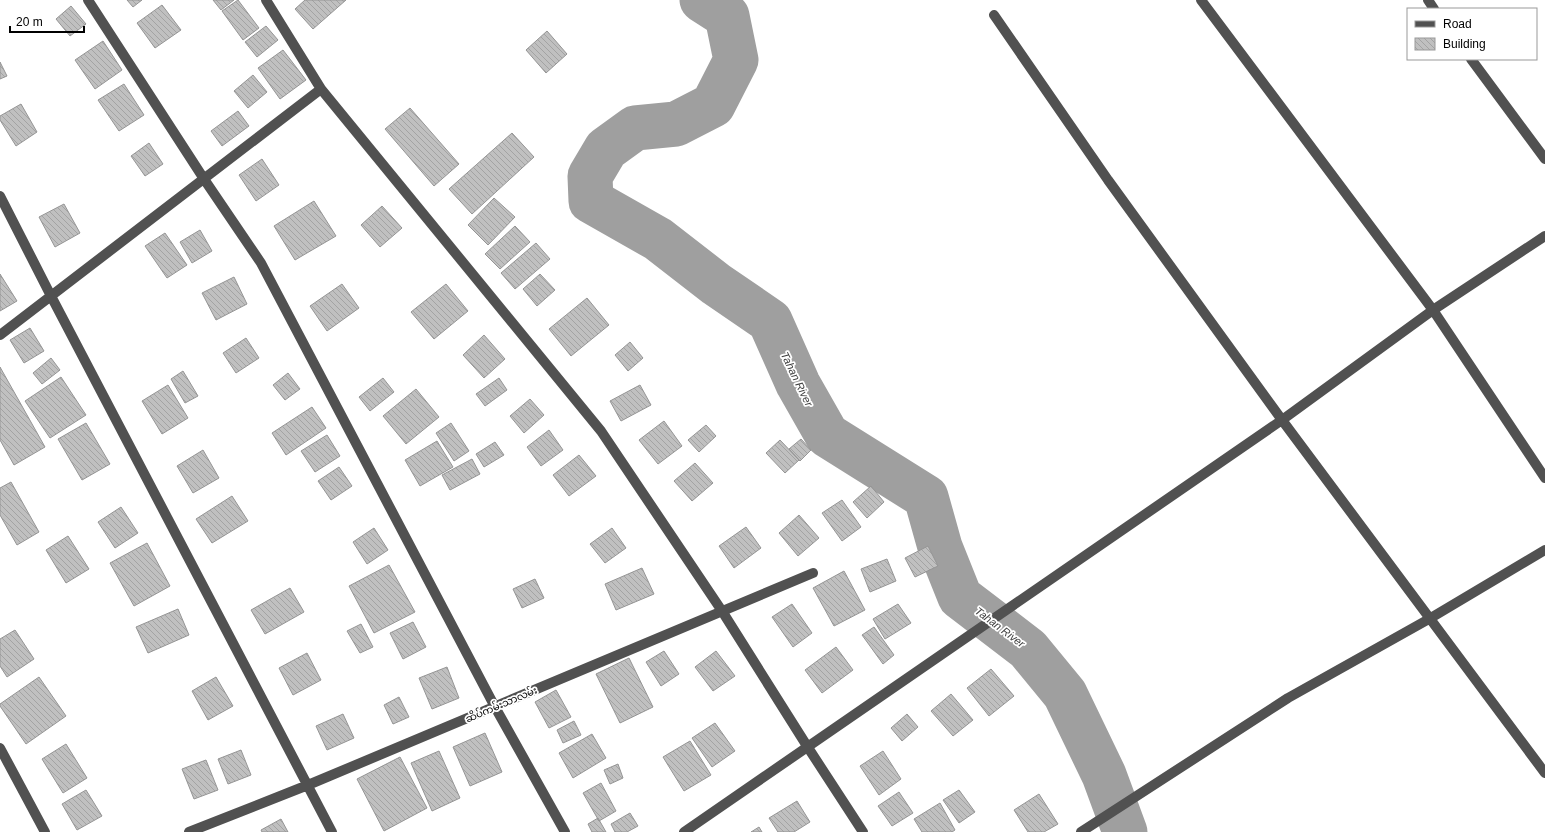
<svg xmlns="http://www.w3.org/2000/svg" width="1545" height="832" font-family="Helvetica,'Noto Sans Myanmar',sans-serif">
  <style>
    .lines { fill: none; stroke-linecap: round; stroke-linejoin: round }
    .river { stroke: #9f9f9f; stroke-width: 45 }
    .building { fill: url(#building-back-hatch); stroke: #959595 }
    .minor { stroke: #515151; stroke-width: 10 }
    .labels { text-anchor: middle; stroke-width: 3.5; stroke-linejoin: round; paint-order: stroke }
    .street-label { font-size: 10px; fill: #000; stroke: #fff }
    .water-label { font-size: 11px; font-style: italic; fill: #404040; stroke: #fff }
  </style>
  <defs>
    <pattern id="building-back-hatch" width="6" height="6" patternUnits="userSpaceOnUse"><rect width="6" height="6" fill="#c0c0c0"/><path d="M-1 5l2 2M0 0l6 6M5-1l2 2" fill="none" stroke="#a3a3a3"/></pattern>
  </defs>
  <rect width="100%" height="100%" fill="#fff"/>
  <g class="lines">
    <path class="river" d="M702 0 727 16 736 60 713 105 676 124 635 128 606 149 590 176 591 201 658 239 716 284 770 321 798 384 827 435 926 497 940 547 960 597 1028 649 1065 694 1104 775 1125 832"/>
  </g>
  <path class="building" d="M127 0H142L133 7Z
    M213 0H234L221 10Z
    M238 0 259 28 243 40 222 11Z
    M305 0H346L313 29 295 9Z
    M162 5 181 30 155 48 137 23Z
    M71 6 86 24 70 36 56 19Z
    M266 26 278 40 257 57 245 42Z
    M547 31 567 54 546 73 526 50Z
    M103 41 122 70 95 89 75 60Z
    M283 50 306 80 280 99 258 68Z
    M0 62 7 76 0 79Z
    M253 75 267 92 248 108 234 91Z
    M124 84 144 115 119 131 98 100Z
    M21 104 37 132 16 146 0 120V116Z
    M410 108 459 164 434 186 385 129Z
    M238 111 249 126 222 146 211 131Z
    M512 133 534 157 472 214 449 189Z
    M149 143 163 164 145 176 131 156Z
    M262 159 279 185 256 201 239 175Z
    M494 198 515 217 488 245 468 225Z
    M314 201 336 236 295 260 274 226Z
    M64 204 80 233 55 247 39 217Z
    M382 206 402 228 380 247 361 225Z
    M515 226 530 242 500 269 485 254Z
    M200 230 212 251 192 263 180 242Z
    M165 233 187 265 167 278 145 246Z
    M536 243 550 259 515 289 501 273Z
    M0 274 17 301 0 311Z
    M540 274 555 290 537 306 523 289Z
    M234 277 247 304 216 320 202 293Z
    M342 284 359 308 327 331 310 306Z
    M446 284 468 311 434 339 411 312Z
    M587 298 609 325 571 356 549 329Z
    M30 328 44 351 24 363 10 340Z
    M484 335 505 359 484 378 463 355Z
    M246 338 259 358 236 373 223 353Z
    M630 342 643 358 628 371 615 355Z
    M51 358 60 370 42 384 33 373Z
    M0 367 45 447 14 465 0 440Z
    M183 371 198 396 185 403 171 379Z
    M288 373 300 389 285 400 273 385Z
    M61 377 86 415 50 438 25 401Z
    M383 378 394 392 370 411 359 397Z
    M499 378 507 390 485 406 476 394Z
    M168 385 188 418 162 434 142 401Z
    M640 385 651 405 621 421 610 401Z
    M416 389 439 417 406 444 383 416Z
    M530 399 544 415 524 433 510 416Z
    M312 407 326 428 286 455 272 433Z
    M664 421 682 446 658 464 639 440Z
    M86 423 110 464 82 480 58 439Z
    M451 423 469 451 454 461 436 433Z
    M706 425 716 436 699 452 688 440Z
    M549 430 563 450 541 466 527 447Z
    M327 435 340 456 315 472 301 451Z
    M801 439 811 450 800 461 789 449Z
    M780 440 799 460 785 473 766 453Z
    M437 441 453 467 420 486 405 460Z
    M495 442 504 455 484 467 476 454Z
    M203 450 219 478 193 493 177 466Z
    M579 455 596 476 569 496 553 475Z
    M472 459 480 474 450 490 442 475Z
    M695 463 713 483 692 501 674 481Z
    M339 467 352 486 331 500 318 481Z
    M11 482 39 532 17 545 0 515V488Z
    M871 486 884 502 867 518 853 502Z
    M232 496 248 521 212 543 196 519Z
    M842 500 861 527 842 541 822 513Z
    M121 507 138 533 115 548 98 522Z
    M799 515 819 538 798 556 779 533Z
    M746 527 761 548 734 568 719 546Z
    M374 528 388 550 367 564 353 542Z
    M612 528 626 548 605 563 590 544Z
    M68 536 89 569 66 583 46 550Z
    M147 543 170 586 134 606 110 563Z
    M928 546 938 566 915 577 905 558Z
    M887 559 896 581 870 592 861 569Z
    M389 565 415 612 374 633 349 586Z
    M642 568 654 594 616 610 605 584Z
    M844 571 865 610 834 626 813 588Z
    M535 579 544 598 522 608 513 589Z
    M290 588 304 612 265 634 251 610Z
    M792 604 812 633 793 647 772 617Z
    M898 604 911 623 885 639 873 619Z
    M178 609 189 635 148 653 136 627Z
    M413 622 426 647 403 659 390 633Z
    M361 624 373 647 360 653 347 631Z
    M874 627 894 655 883 664 862 635Z
    M15 630 34 659 7 677 0 666V639Z
    M836 647 853 670 822 693 805 670Z
    M664 651 679 674 661 686 646 662Z
    M716 651 735 676 713 691 695 667Z
    M307 653 321 680 293 695 279 668Z
    M629 658 653 707 620 723 596 674Z
    M447 667 459 698 432 709 419 678Z
    M991 669 1014 696 989 716 967 688Z
    M39 677 66 716 26 744 0 706V704Z
    M216 677 233 706 208 720 192 691Z
    M556 690 571 717 549 728 535 702Z
    M951 694 973 720 953 736 931 711Z
    M399 697 409 717 393 724 384 705Z
    M343 714 354 738 327 750 316 726Z
    M907 714 918 727 902 741 891 728Z
    M574 721 581 735 563 743 557 730Z
    M715 723 735 751 712 767 692 738Z
    M485 733 502 772 470 786 453 747Z
    M592 734 606 758 573 778 559 753Z
    M690 741 711 775 684 791 663 757Z
    M66 744 87 778 63 793 42 759Z
    M241 750 251 775 228 784 218 759Z
    M439 751 460 798 432 811 411 763Z
    M883 751 901 779 879 795 860 766Z
    M400 757 427 808 384 831 357 779Z
    M206 760 218 790 194 799 182 769Z
    M618 764 623 778 610 784 604 770Z
    M601 783 616 811 599 821 583 793Z
    M86 790 102 816 77 830 62 804Z
    M959 790 975 812 959 823 943 800Z
    M899 792 913 813 892 826 878 806Z
    M1039 794 1058 824 1044 832H1028L1014 810Z
    M797 801 810 822 794 832H778L769 818Z
    M940 803 955 830 952 832H922L914 819Z
    M630 813 638 826 627 832H615L611 824Z
    M598 818 606 832H592L588 824Z
    M281 819 288 832H262L261 830Z
    M759 827 762 832H751Z"/>
  <g class="lines">
    <path class="minor" d="M88 0 204 179 261 263 495 707 565 832
      M266 0 321 89 601 431 722 611 807 746 863 832
      M1201 0 1433 310 1545 478
      M1428 0 1434 9
      M994 15 1108 180 1282 420 1545 773
      M1471 59 1545 159
      M0 196 51 296 332 832
      M0 335 321 89
      M0 748 45 832
      M189 832 308 785 813 573
      M684 832 1282 420 1433 310 1545 236
      M1081 832 1288 698 1429 619 1545 550"/>
  </g>
  <g class="labels">
    <g class="street-label">
      <text transform="translate(501 704) rotate(-23)" y="4">ဆိပ်ကမ်းသာလမ်း</text>
    </g>
    <g class="water-label">
      <text transform="translate(797 379) rotate(64)" y="4">Tahan River</text>
      <text transform="translate(1000 627) rotate(37)" y="4">Tahan River</text>
    </g>
  </g>
  <rect x="1407" y="8" width="130" height="52" fill="#ffffff" stroke="#999999"/>
  <rect x="1415" y="21" width="20" height="6" fill="#515151" stroke="#999999"/>
  <text x="1443" y="28" font-size="12" fill="#000000">Road</text>
  <rect x="1415" y="38" width="20" height="12" fill="url(#building-back-hatch)" stroke="#999999"/>
  <text x="1443" y="48" font-size="12" fill="#000000">Building</text>
  <path d="M10 26v6h74v-6" fill="none" stroke="#000000" stroke-width="2"/>
  <text x="16" y="26" font-size="12" fill="#000000" stroke="#ffffff" stroke-width="3" paint-order="stroke">20 m</text>
</svg>
